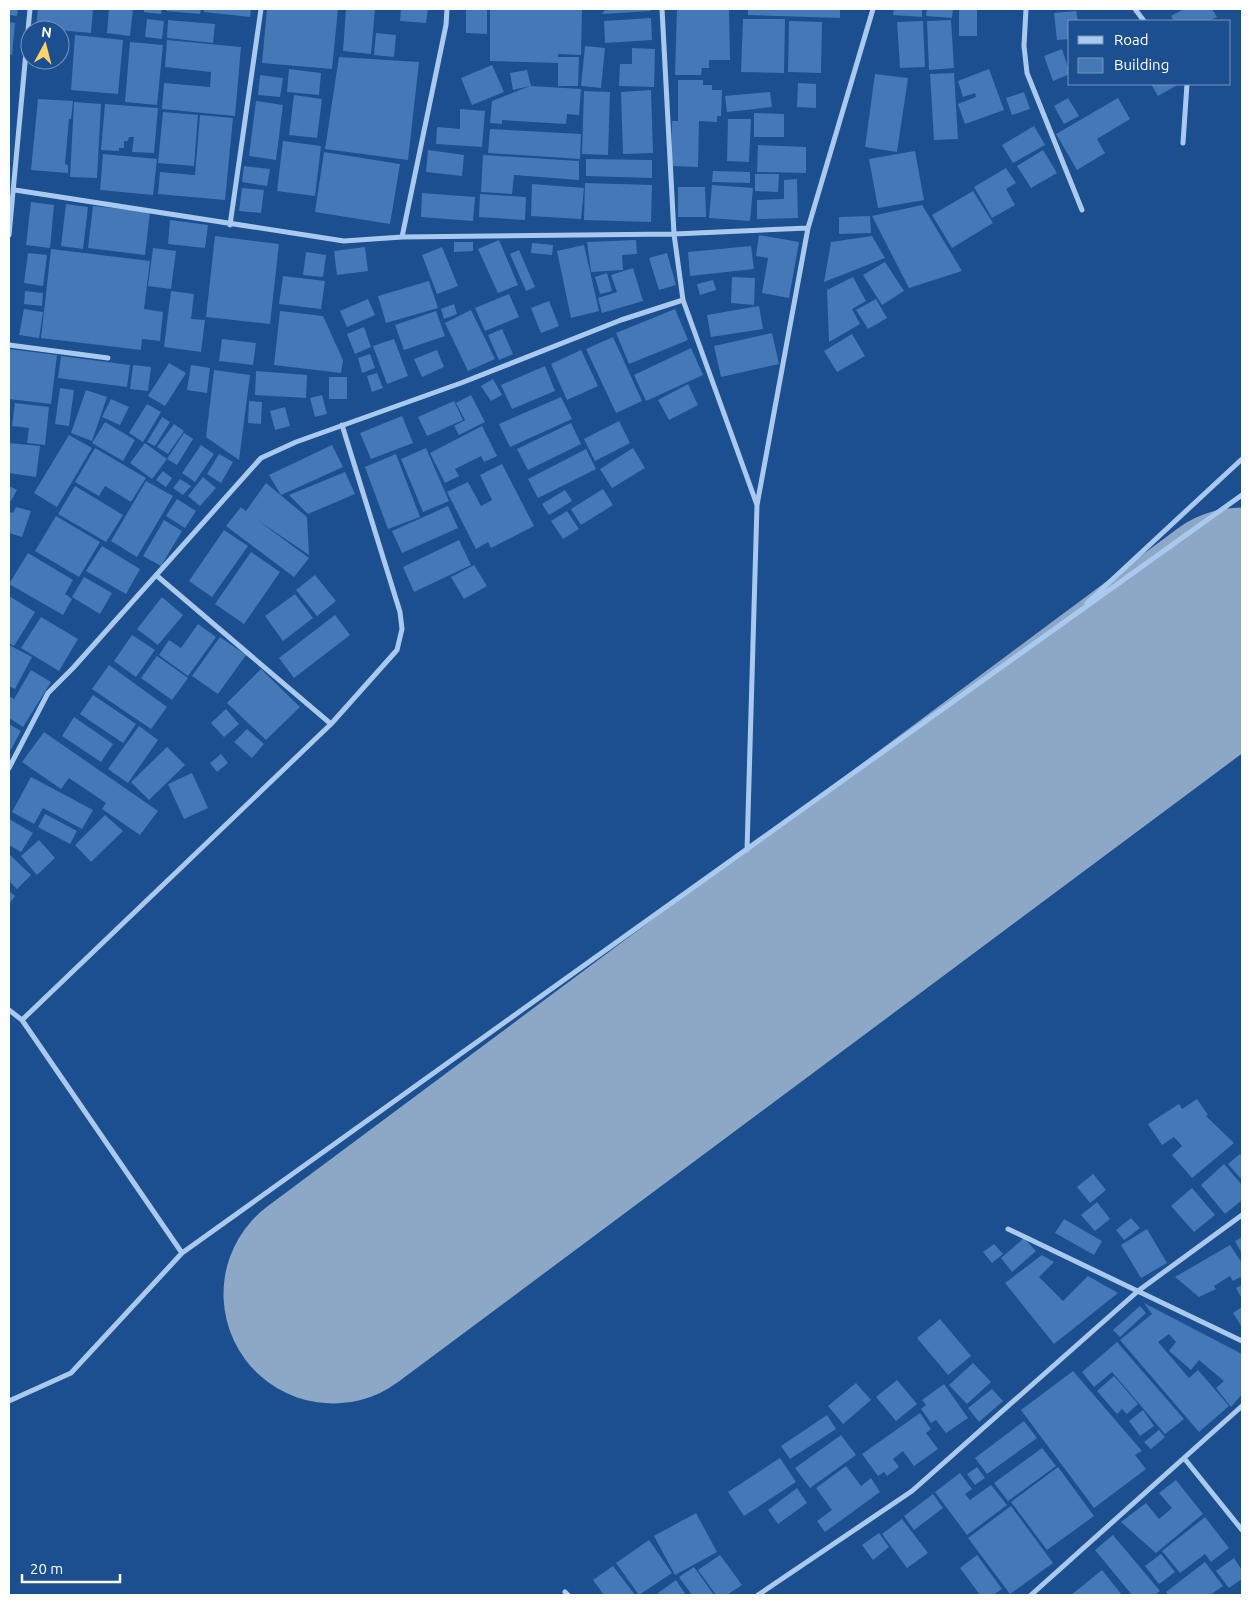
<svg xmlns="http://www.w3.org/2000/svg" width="1251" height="1604" font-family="Ubuntu,sans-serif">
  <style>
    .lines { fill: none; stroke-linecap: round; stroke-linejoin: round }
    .runway { stroke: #8da7c7; stroke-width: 219 }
    .building { fill: #4478b7 }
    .minor { stroke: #a9c9ee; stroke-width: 5 }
  </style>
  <rect width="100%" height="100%" fill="#1b4f8f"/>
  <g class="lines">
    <path class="runway" d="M333 1294 1242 617"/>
  </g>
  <path class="building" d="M9 9H18L17 16 9 15Z
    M38 9H93L91 33 36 28Z
    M109 9H133L130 36 107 33Z
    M144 9H162L161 14 144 12Z
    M166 9H201L200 14 166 11Z
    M204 9H251L250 17 204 12Z
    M267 9H338L332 69 262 63Z
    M346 9H375L371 54 343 51Z
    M401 9H428L426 23 400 21Z
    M466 9H487V34L466 33Z
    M490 9H582L581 55 558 54V57H579L578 86H558V63L490 61Z
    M606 9H651V11L602 14Z
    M677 9H729L730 60H709V68H702L701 75H675Z
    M748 9H840V18L748 15Z
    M894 9H922V17L893 15Z
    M927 9H953L952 18 926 16Z
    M959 9H977V36H959Z
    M1184 9H1212L1217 17 1208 21H1174L1171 16Z
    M1076 11 1078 21H1070V39L1057 40 1054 13Z
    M651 18 652 40 605 43 604 21Z
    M147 19 164 21 162 39 145 37Z
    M743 19H785L784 73 741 72Z
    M168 20 215 24 213 43 167 38Z
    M951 20 954 68 929 70 927 21Z
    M789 21 822 22 821 73 788 72Z
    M923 21 925 67 900 68 897 22Z
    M9 22 15 23 12 55 9 54Z
    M376 33 396 35 394 57 374 55Z
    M75 35 123 40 118 94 71 90Z
    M167 40 241 47 235 116 162 109 164 83 210 87 211 72 165 67Z
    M130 42 163 45 157 105 125 102Z
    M585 46 605 48 601 88 581 86Z
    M632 48 655 49 654 87 619 86 620 64H632Z
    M1062 49 1070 74 1053 81 1044 56Z
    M339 57 419 62 408 160 325 149Z
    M492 65 504 92 472 105 461 78Z
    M289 69 321 73 319 95 287 92Z
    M989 69 1004 110 965 124 958 104 976 97 975 93 963 97 958 81Z
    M527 70 531 86 581 89 579 115 567 114 566 124 502 120V124L490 123 492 101 530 86 513 90 510 73Z
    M954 73 958 139 934 140 930 74Z
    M875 74 908 78 897 152 865 147Z
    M260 75 283 78 280 97 258 95Z
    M678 80H703V85H712V90H722L721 116H717V122L699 121 698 167 671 166 672 121H678Z
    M798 83 816 84V108L797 107Z
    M1151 84H1179L1158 96Z
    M651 90 653 153 623 154 621 92Z
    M584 91 610 92 608 155 582 154Z
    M770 92 772 107 727 112 725 96Z
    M1024 92 1030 109 1012 115 1006 98Z
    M294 95 322 99 317 138 289 135Z
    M1068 98 1079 116 1064 124 1054 106Z
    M1118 98 1130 119 1097 139 1105 153 1077 170 1056 134Z
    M38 99 73 101 71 119H69L65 164 68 165V173L31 170Z
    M256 101 283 105 276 160 249 156Z
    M74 102 101 104 97 178 70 177Z
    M105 104 158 108 154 153 132 152 134 137H129L128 141H124V148H119V151L101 150Z
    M460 109 485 111 482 147 436 144 437 127 460 129Z
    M163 112 198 115 194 166 158 163Z
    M754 113 784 114V137H754Z
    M200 115 233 118 225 200 158 194 160 172 195 175Z
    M728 119H751L749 162 727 161Z
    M1034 126 1045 145 1013 163 1002 145Z
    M490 129 581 134 580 159 488 153Z
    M283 141 321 146 315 196 277 191Z
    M758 145 806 147V173L757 172Z
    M428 150 464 155 462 176 426 172Z
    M1043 150 1057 173 1031 188 1017 166Z
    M915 151 924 200 878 208 869 159Z
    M324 152 400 164 390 224 315 212Z
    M103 154 157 159 153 195 100 190Z
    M483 155 579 161V180L514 175 512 194 481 192Z
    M586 159 652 160V178L586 176Z
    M244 166 270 169 267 186 242 182Z
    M1006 168 1016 183 1006 189 1015 205 992 218 974 187Z
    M713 171 750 172V183L712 182Z
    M755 174H779L778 192 755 191Z
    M797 179 798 218 757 219V200L784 199V180Z
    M585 183 652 185 651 222 584 220Z
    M532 184 584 188 581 219 531 216Z
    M712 185 753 188 750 221 709 218Z
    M678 187H705L706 217H678Z
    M242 188 264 190 261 213 239 211Z
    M973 191 993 223 952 248 932 215Z
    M422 193 475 197 473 221 421 217Z
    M480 194 526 197 525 220 479 217Z
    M31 202 54 205 50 248 26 245Z
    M66 204 88 207 83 249 61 246Z
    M922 205 962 271 909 288 872 216Z
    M93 206 150 212 145 255 88 248Z
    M870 216 871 233 839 234V217Z
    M170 220 208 225 205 248 168 244Z
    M759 235 799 242 789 298 762 293 768 258 756 256Z
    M215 236 279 244 270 324 206 317Z
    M872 236 885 258 824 282 831 242Z
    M499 240 518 285 498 293 478 249Z
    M636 240 637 254 622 255 623 270 591 272 587 242Z
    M454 242H473V251L454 252Z
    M532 243 553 245 552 255 531 253Z
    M584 245 599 311 571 318 557 251Z
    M751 246 754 269 690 276 688 252Z
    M365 247 368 271 337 275 334 251Z
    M442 247 458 286 437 294 422 255Z
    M153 248 176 251 171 289 148 286Z
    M51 249 150 261 144 309 163 312 160 341 142 339 141 350 41 338Z
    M519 250 535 287 526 291 510 254Z
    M306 252 326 255 323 277 303 275Z
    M28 253 47 255 43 286 24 283Z
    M667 253 676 285 659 290 649 258Z
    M885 262 904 291 882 305 863 275Z
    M633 268 643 301 602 313 598 298 617 292 611 275Z
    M607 273 612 291 600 294 595 277Z
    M283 276 325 281 321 309 279 304Z
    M732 277 755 278 754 305 731 303Z
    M853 277 866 301 852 309 860 324 829 342 827 290Z
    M713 280 716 290 700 295 697 284Z
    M429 281 438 308 386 323 378 296Z
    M25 291 43 293 42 306 24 304Z
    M171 291 194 294 191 319 205 320 201 352 164 347Z
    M509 294 519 317 485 331 475 308Z
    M368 299 375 315 347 327 340 311Z
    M876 299 887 318 868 329 856 310Z
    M549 301 559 326 541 333 531 308Z
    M454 304 457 314 444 319 441 309Z
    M759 306 763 329 711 337 707 315Z
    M24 309 43 312 39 338 19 335Z
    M675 309 688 340 629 364 616 333Z
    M471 310 495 359 468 371 445 323Z
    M280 311 323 316 343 360 341 373 274 365Z
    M436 311 445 336 404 350 395 325Z
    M364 327 371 347 355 354 347 334Z
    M502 329 513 354 499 360 488 335Z
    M772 333 779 364 721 377 714 346Z
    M852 334 865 356 837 372 824 351Z
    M613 337 642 401 616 413 586 349Z
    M222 339 256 343 253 365 219 361Z
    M394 339 408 376 387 384 373 346Z
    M691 348 703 375 646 401 634 375Z
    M9 349 57 355 51 404 9 399Z
    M437 350 444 367 422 377 414 359Z
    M581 350 598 386 567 400 551 364Z
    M370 354 375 368 362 373 358 358Z
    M61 356 130 365 127 387 58 378Z
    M169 363 186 373 165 406 148 396Z
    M133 365 151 367 148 391 130 389Z
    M191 365 210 368 207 393 187 390Z
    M545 366 555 391 512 409 501 385Z
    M214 370 250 375 239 460 206 437Z
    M256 371 307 375 306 398 255 395Z
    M377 373 383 388 372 392 367 376Z
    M329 377H347V399H329Z
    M493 379 502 395 491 401 481 386Z
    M688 384 698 405 669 420 658 400Z
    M60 388 74 390 69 426 55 424Z
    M86 390 107 397 92 441 71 433Z
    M322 395 327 414 315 417 310 398Z
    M471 395 485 422 459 435 454 426 465 420 456 403Z
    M561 397 572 419 510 447 499 424Z
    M111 399 129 407 120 425 102 417Z
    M249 401 262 402 261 424 248 423Z
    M454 401 463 420 427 436 418 417Z
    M15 403 49 407 45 445 27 443 29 428 12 426Z
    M147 404 161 412 143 442 129 433Z
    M285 407 290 426 275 430 270 411Z
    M402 416 413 443 371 459 360 433Z
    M162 417 170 422 155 446 147 442Z
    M619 421 630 443 595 461 584 439Z
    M105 422 135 440 123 461 92 443Z
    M571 423 581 444 528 470 517 449Z
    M174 424 184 431 168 454 157 447Z
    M482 426 497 456 484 462 481 456 455 469 459 476 445 483 430 453Z
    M184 433 193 439 177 465 167 459Z
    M69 435 92 448 57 507 34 493Z
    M9 443 40 446 36 477 9 473Z
    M145 443 167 459 152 479 130 463Z
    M201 445 214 454 195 482 182 473Z
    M332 445 343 467 281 495 269 475Z
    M95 448 146 478 131 502 105 486 99 496 75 482Z
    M426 448 449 501 423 512 401 459Z
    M633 448 645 468 612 488 600 469Z
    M586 449 596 469 538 498 528 479Z
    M219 454 233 462 221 483 207 474Z
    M396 454 420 517 388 529 365 467Z
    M502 464 534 526 491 548 488 542 476 549 447 492 468 482 481 506 492 500 480 475Z
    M163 471 172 478 166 487 156 480Z
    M345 472 355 494 308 514 289 495Z
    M203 477 216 488 200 506 188 496Z
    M180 479 191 486 183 495 173 488Z
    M146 481 173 496 137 557 111 541Z
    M266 483 307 517 309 555 256 519 309 558 294 577 226 526 241 507 246 511Z
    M9 486 17 490 11 501H9Z
    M75 486 123 515 106 542 58 514Z
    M603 489 613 505 581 525 571 509Z
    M565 490 572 501 549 515 542 504Z
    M177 499 196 511 185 528 166 516Z
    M448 506 458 528 402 553 392 531Z
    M16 507 31 511 22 537 9 533V512L13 513Z
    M567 511 579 529 563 539 551 521Z
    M56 516 100 542 79 577 35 551Z
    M164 520 182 531 161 566 143 556Z
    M224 530 248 546 212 597 189 581Z
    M459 540 471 565 414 592 403 567Z
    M102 546 140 569 126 594 86 571Z
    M251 552 280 572 244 624 215 604Z
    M28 553 73 580 65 594 72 599 63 615 9 584Z
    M474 565 487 586 464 599 451 577Z
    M315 575 336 601 317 616 296 590Z
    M84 577 112 593 100 614 72 597Z
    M295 594 313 618 283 641 265 616Z
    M9 596 35 612 14 646 9 643Z
    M162 597 183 615 158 645 137 629Z
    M335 615 350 635 294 678 279 658Z
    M41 617 78 639 59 671 21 648Z
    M198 624 216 637 188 676 159 655 169 640 181 648Z
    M132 635 155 650 136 677 114 661Z
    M220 637 246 655 218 694 192 676Z
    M9 645 32 657 15 689 9 686Z
    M157 656 188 678 172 700 141 678Z
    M109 665 167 707 151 729 92 689Z
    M261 669 300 707 266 740 227 703Z
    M31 670 51 682 23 727 9 718V696L14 699Z
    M93 695 136 724 123 743 80 714Z
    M226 709 239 724 224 737 211 723Z
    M74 717 113 744 101 762 62 736Z
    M9 724 21 731 9 753Z
    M139 726 158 740 128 783 108 769Z
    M247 729 264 744 252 758 234 742Z
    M44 732 158 811 140 835 102 809 106 803 69 778 61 789 22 762Z
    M167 747 185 765 149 800 131 782Z
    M221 754 228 763 217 772 210 763Z
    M192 773 208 808 184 819 168 784Z
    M31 777 93 810 82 829 43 808 34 824 12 812Z
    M45 814 77 831 70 844 38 827Z
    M105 815 123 831 91 862 75 845Z
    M9 819 33 833 21 852 9 845Z
    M39 840 55 858 37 875 21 856Z
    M9 854 31 875 17 889 9 881Z
    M9 891 15 896 9 904Z
    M1197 1099 1208 1115 1206 1116 1234 1143 1192 1178 1172 1155 1182 1146 1174 1137 1162 1145 1148 1124 1179 1104 1182 1109Z
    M1240 1154 1242 1156V1180L1228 1164Z
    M1224 1164 1242 1185V1200L1225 1214 1201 1185Z
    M1093 1174 1106 1190 1090 1203 1077 1187Z
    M1192 1188 1215 1215 1194 1232 1171 1206Z
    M1097 1202 1110 1219 1095 1231 1081 1215Z
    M1131 1218 1140 1228 1124 1240 1116 1230Z
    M1064 1219 1102 1241 1094 1255 1055 1233Z
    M1147 1229 1167 1263 1141 1278 1121 1245Z
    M1242 1237V1254L1235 1241Z
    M1024 1238 1036 1251 1012 1272 1001 1258Z
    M994 1244 1003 1254 992 1263 983 1252Z
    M1230 1245 1242 1263V1276L1233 1281 1230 1276 1214 1286 1216 1289 1199 1297 1175 1277Z
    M1042 1255 1054 1262 1039 1277 1063 1301 1088 1276 1118 1293 1054 1344 1005 1283Z
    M1242 1285V1299L1236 1288Z
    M1144 1303 1242 1354V1394L1231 1407 1216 1388 1224 1381 1199 1360 1191 1370 1169 1351 1176 1342 1169 1334 1158 1342 1189 1378 1198 1370 1229 1406 1199 1432 1120 1340 1152 1314Z
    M1140 1306 1146 1313 1120 1337 1113 1330Z
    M1242 1307V1327L1233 1313Z
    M940 1319 971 1356 948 1375 917 1338Z
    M1117 1342 1184 1419 1165 1434 1112 1372 1094 1387 1082 1372Z
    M973 1363 991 1382 967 1404 949 1385Z
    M1073 1371 1142 1451 1135 1455 1146 1469 1094 1508 1021 1410Z
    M1114 1376 1138 1404 1127 1414 1122 1409 1117 1414 1097 1391Z
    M897 1380 917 1404 896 1421 876 1397Z
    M856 1383 871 1400 843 1424 828 1406Z
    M944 1384 968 1418 946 1433 936 1420 931 1423 921 1409 926 1405 922 1400Z
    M992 1389 1003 1401 979 1422 968 1408Z
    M1143 1410 1154 1426 1140 1436 1129 1421Z
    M920 1413 931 1429 926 1433 938 1449 914 1466 903 1451 893 1459 899 1467 887 1476 884 1472 878 1476 862 1454Z
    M827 1415 836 1429 790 1459 781 1446Z
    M1024 1421 1037 1438 987 1474 975 1458Z
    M1159 1430 1165 1437 1151 1449 1144 1442Z
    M841 1435 856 1455 810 1488 795 1468Z
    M1042 1448 1056 1466 1008 1501 994 1483Z
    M780 1458 796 1482 744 1516 728 1492Z
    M846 1466 861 1486 871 1478 880 1492 825 1532 817 1521 832 1510 816 1488Z
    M977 1467 985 1478 975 1485 967 1474Z
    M1058 1467 1094 1516 1047 1550 1011 1502Z
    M960 1473 972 1489 965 1494 970 1500 991 1485 1007 1505 967 1535 935 1492Z
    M1176 1480 1203 1514 1156 1553 1121 1522 1146 1503 1159 1519 1172 1508 1159 1493Z
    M797 1488 807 1503 778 1524 768 1510Z
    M933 1494 943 1508 914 1530 904 1516Z
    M1011 1506 1053 1563 1010 1594 968 1538Z
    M696 1513 717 1552 675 1575 654 1536Z
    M1205 1517 1229 1548 1211 1562 1205 1554 1180 1573 1162 1551Z
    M902 1519 928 1553 907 1568 882 1534Z
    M879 1533 889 1547 873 1560 862 1545Z
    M1113 1535 1160 1591 1155 1595H1132L1095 1550Z
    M649 1540 672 1573 639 1595 616 1563Z
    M1161 1554 1175 1572 1159 1584 1145 1566Z
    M720 1555 742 1585 727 1595H716L698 1570Z
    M977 1555 1002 1589 993 1595H980L960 1568Z
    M1234 1558 1242 1570V1579L1229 1588 1216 1571Z
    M1205 1562 1223 1586 1210 1595H1168L1166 1592Z
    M613 1566 635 1595H604L593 1580Z
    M694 1567 714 1595H692L679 1577Z
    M1102 1570 1122 1595H1071Z
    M676 1580 686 1595H659L658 1593Z"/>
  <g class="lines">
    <path class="minor" d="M662 9 674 234 683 300 757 505
      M1026 9 1024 46 1027 73 1082 210
      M1135 9 1144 21
      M1183 143 1187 84
      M15 190 344 241 402 237 674 234 808 228
      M230 225 261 9
      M9 235 30 9
      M402 237 446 25 447 9
      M9 345 108 358
      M156 575 331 724
      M1087 603 1242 459
      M9 768 48 693 73 668 261 458 296 442 461 383 621 320 683 300
      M747 850 757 505 808 228 873 9
      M9 1010 22 1020 182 1253
      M22 1020 331 724 397 650 402 629 400 612 342 425
      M1008 1229 1242 1341
      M9 1401 71 1373 182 1253 1242 495
      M1184 1458 1242 1530
      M565 1592 568 1595
      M758 1595 912 1491 1138 1291 1242 1215
      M1031 1595 1242 1406"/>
  </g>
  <rect width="1251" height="1604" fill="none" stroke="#ffffff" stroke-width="20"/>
  <rect x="1068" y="20" width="162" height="65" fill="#1b4f8f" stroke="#7695bc"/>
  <rect x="1078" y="36" width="25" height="8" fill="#a9c9ee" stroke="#7695bc"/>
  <text x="1114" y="45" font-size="15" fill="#ffffff">Road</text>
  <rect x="1078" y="58" width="25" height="15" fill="#4478b7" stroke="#7695bc"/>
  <text x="1114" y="70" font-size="15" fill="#ffffff">Building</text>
  <g transform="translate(45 45) rotate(7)"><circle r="24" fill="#1b4f8f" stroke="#7695bc"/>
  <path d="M0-4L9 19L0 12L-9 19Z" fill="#ffd166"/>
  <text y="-8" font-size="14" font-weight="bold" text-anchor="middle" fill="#ffffff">N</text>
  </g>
  <path d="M22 1574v8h98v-8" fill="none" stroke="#ffffff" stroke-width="2.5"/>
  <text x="30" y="1574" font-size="15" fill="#ffffff" stroke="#1b4f8f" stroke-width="4" paint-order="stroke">20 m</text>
</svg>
